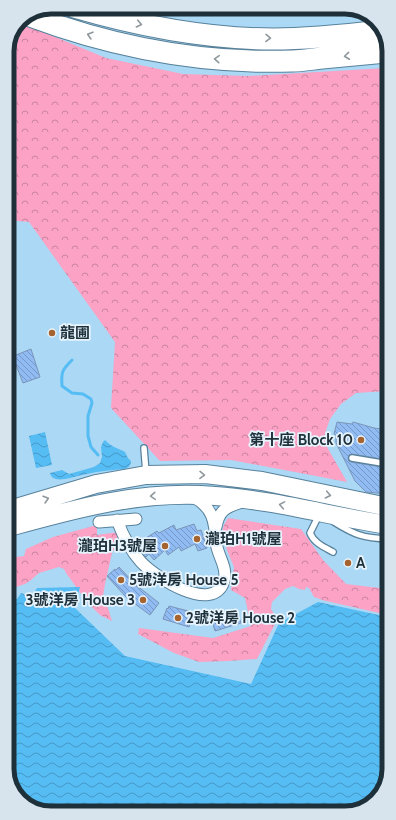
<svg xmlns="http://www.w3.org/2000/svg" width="396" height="820" font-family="Cabin,'Noto Sans TC',sans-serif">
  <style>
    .forest { fill: url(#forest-crowns) }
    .water { fill: url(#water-waves) }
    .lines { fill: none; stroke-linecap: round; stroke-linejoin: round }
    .stream { stroke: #55bcf4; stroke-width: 3 }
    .building { fill: url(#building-back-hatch); stroke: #7a95b8 }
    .service-casing { stroke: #58829c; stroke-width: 8 }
    .minor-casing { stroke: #58829c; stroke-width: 13 }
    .primary-casing { stroke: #58829c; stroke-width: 20 }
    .motorway-casing { stroke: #58829c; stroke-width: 23 }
    .service { stroke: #fff; stroke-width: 5.5 }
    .minor { stroke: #fff; stroke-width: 11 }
    .primary { stroke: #fff; stroke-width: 18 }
    .motorway { stroke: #fff; stroke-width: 21 }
    .oneway { stroke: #8e989c }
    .poi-dot { fill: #a56330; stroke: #e7f4fd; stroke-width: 1.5 }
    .labels { text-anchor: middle; stroke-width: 3.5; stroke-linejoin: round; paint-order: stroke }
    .poi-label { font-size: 15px; font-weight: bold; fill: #1e303a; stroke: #e7f4fd; text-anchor: start }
    .rim { fill: none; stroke: #1e303a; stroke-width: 5 }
  </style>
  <defs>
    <pattern id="forest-crowns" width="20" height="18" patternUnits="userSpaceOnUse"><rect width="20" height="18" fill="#fca2c4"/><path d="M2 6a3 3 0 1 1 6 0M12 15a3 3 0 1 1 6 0" fill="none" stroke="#cb84a0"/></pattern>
    <pattern id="water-waves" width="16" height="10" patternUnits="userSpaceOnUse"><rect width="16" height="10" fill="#55bcf4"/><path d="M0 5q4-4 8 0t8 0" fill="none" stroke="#4699c7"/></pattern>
    <pattern id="building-back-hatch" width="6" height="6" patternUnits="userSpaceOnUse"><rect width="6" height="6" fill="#90bbf3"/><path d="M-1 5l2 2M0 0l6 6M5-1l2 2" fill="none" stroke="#7598c6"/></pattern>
  </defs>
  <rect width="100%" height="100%" fill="#abd8f4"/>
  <path class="forest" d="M19 22 106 58 183 74 248 76 386 68 387 391 356 393 341 404 330 419 325 433 327 447 347 482 231 460 160 461 111 408 115 342 29 222 8 220 7 48Z
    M9 399 16 425 10 434 16 476 9 489Z
    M228 518 301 529 323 560 346 584 388 589V615L322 600 320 599 314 597 309 588 306 587 305 590 299 589 293 586 285 589 272 602 271 609 274 614 276 622 257 659 228 661 199 662 174 653 138 634 139 628 213 638 251 626 245 598 231 590 234 567 227 550 222 532 224 525Z
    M97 525V535L118 532 117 543 112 553 105 584 103 596 104 602 108 608 112 621 100 615 87 602 66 573 64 569 59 567 39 573 31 580 25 584 13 588 9 585V558L24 556 26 549 53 537Z"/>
  <path class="water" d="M45 432 52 465 36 468 29 436Z
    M105 440C111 447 118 448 125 452L128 458 131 461C131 465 129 467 125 469 113 470 100 471 87 474 79 475 64 481 56 479 52 478 51 476 50 473L62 470 69 474 94 467 100 463 102 457 101 447 103 442Z
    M80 587 75 608 125 656 251 684 279 623 318 602 388 617 389 769 381 794 362 810 48 813 24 804 10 786 9 598 17 599 21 593 31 597 37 588Z"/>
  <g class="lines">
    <path class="stream" d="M72 360C62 370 61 372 62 386L72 393 83 394 91 399 92 403 88 416V436L91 447 98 455"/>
  </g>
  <path class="building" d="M31 349 40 377 23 383 16 365 13 363 11 357Z
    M337 422 352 424 353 422 374 428 388 430V460L352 454 349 455 348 458 349 461 351 462 388 468V494L366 492 355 481 336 443V435L334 434Z
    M194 524 197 531 201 530 207 548 198 551 195 544 181 551 179 547 168 555 165 550 154 560 149 554 146 557 135 542 140 537 143 540 157 531 159 533 174 525 176 530Z
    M119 567 136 585 159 603 150 615 126 597 107 576 115 569 116 570Z
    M169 606 192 612 191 616H193L189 627 163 619 167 608 168 609Z
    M234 609 236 613 237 612 241 623 215 631 212 621 213 620 212 617Z"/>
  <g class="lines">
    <defs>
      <path id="service" d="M144 448 146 473
        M352 458 388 464
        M319 515 310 533C314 543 324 547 333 552
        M334 522C355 535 363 538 388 539"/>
      <path id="minor" d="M117 520C123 536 130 550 141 562 155 577 213 615 224 581 228 567 217 555 216 542 215 522 213 507 193 497
        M99 522 136 519
        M216 527C219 510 226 507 242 502"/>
      <path id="primary" d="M9 510 96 484 146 475 205 474 262 481 388 507
        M9 527C78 508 142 490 215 496 273 500 330 516 388 525"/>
      <path id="motorway" d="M74 7C139 26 206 39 274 39 310 39 347 35 383 31
        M30 16C113 47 203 64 292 61 302 61 312 59 322 58 343 56 365 54 386 52"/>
    </defs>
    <use href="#service" class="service-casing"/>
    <use href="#minor" class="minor-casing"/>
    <use href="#primary" class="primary-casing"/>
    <use href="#motorway" class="motorway-casing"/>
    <use href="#service" class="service"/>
    <use href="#minor" class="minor"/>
    <use href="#primary" class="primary"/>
    <use href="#motorway" class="motorway"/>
  </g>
  <defs><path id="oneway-chevron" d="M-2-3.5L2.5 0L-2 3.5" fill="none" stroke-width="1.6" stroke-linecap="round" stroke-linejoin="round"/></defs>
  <g class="oneway">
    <use href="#oneway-chevron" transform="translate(139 24) rotate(12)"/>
    <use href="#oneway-chevron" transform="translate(90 35) rotate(-164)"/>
    <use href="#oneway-chevron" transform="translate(268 38) rotate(1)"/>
    <use href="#oneway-chevron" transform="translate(347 56) rotate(174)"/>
    <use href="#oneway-chevron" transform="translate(217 59) rotate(-176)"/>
    <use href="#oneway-chevron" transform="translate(202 475) rotate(1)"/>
    <use href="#oneway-chevron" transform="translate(328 495) rotate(12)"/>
    <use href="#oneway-chevron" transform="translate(153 496) rotate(176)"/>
    <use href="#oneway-chevron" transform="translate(46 499) rotate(-16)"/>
    <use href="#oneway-chevron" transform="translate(282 505) rotate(-170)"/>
  </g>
  <g class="poi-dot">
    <circle cx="52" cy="333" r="4"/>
    <circle cx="361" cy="440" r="4"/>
    <circle cx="197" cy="539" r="4"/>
    <circle cx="165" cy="546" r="4"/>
    <circle cx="348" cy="563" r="4"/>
    <circle cx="121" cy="580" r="4"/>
    <circle cx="143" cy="600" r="4"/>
    <circle cx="178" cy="618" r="4"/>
  </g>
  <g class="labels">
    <g class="poi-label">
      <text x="60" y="338">龍圃</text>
      <text x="353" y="445" text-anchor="end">第十座 Block 10</text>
      <text x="205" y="544">瀧珀H1號屋</text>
      <text x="157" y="551" text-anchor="end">瀧珀H3號屋</text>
      <text x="356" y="568">A</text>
      <text x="129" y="585">5號洋房 House 5</text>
      <text x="135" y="605" text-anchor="end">3號洋房 House 3</text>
      <text x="186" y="623">2號洋房 House 2</text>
    </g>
  </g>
  <path d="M0 0H396V820H0ZM51 14H345A37 37 0 0 1 382 51V769A37 37 0 0 1 345 806H51A37 37 0 0 1 14 769V51A37 37 0 0 1 51 14Z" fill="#d7e4ed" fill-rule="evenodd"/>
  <path class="rim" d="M51 14H345A37 37 0 0 1 382 51V769A37 37 0 0 1 345 806H51A37 37 0 0 1 14 769V51A37 37 0 0 1 51 14Z"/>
</svg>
